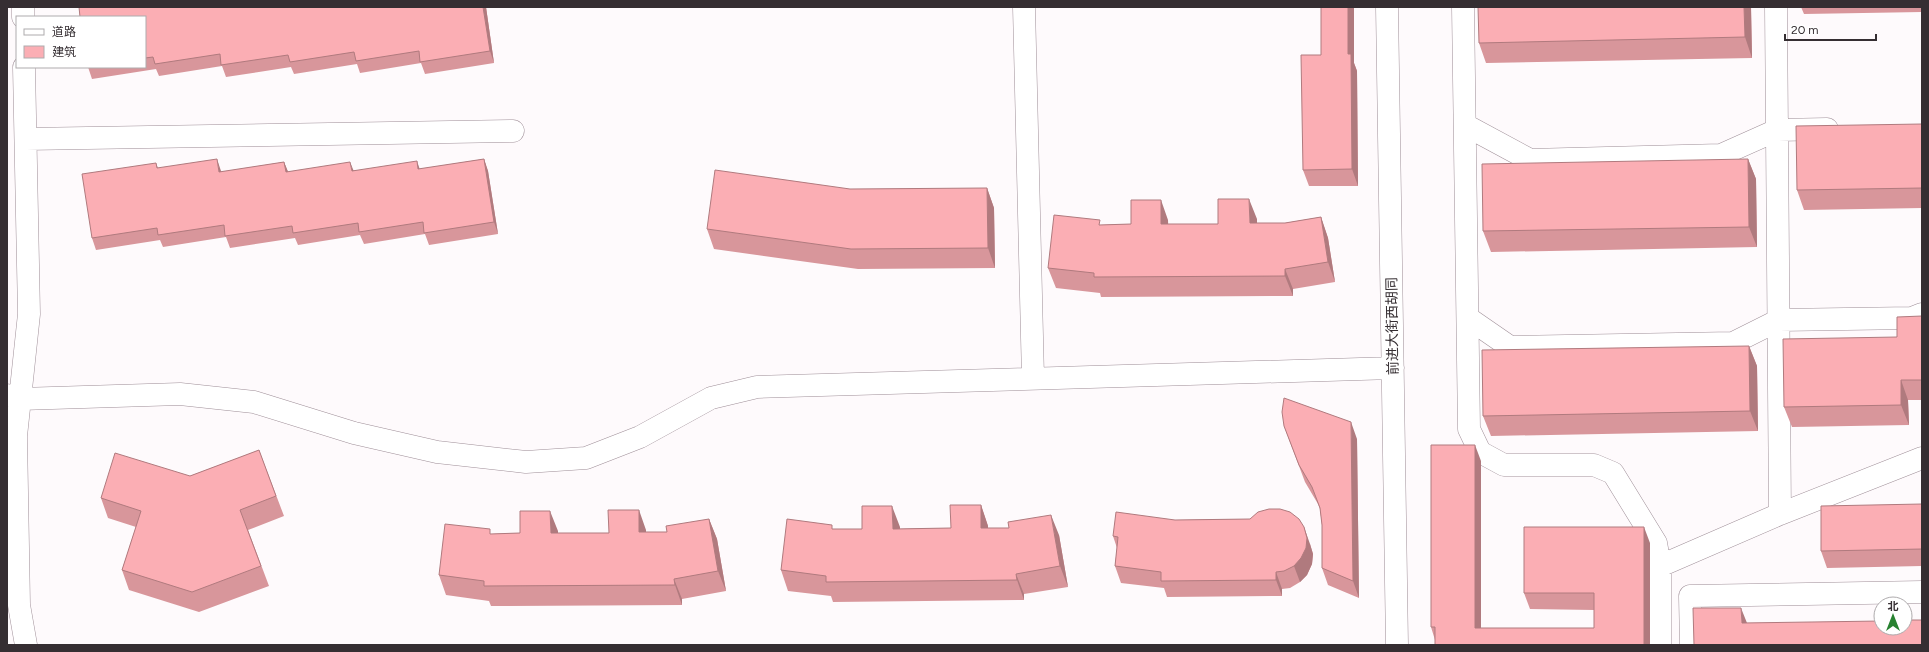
<svg xmlns="http://www.w3.org/2000/svg" width="1929" height="652" font-family="Figtree,'Noto Sans SC',sans-serif">
  <style>
    .lines { fill: none; stroke-linecap: round; stroke-linejoin: round }
    .minor-casing { stroke: #9f8f98; stroke-width: 23 }
    .minor { stroke: #fff; stroke-width: 22 }
    .wall { fill: #d8969b }
    .shaded-wall { fill: #b07a7e }
    .building { fill: #fbaeb4; stroke: #b07a7e }
    .labels { text-anchor: middle; stroke-width: 4; stroke-linejoin: round; paint-order: stroke }
    .street-label { font-size: 14px; fill: #352e32; stroke: #fff }
  </style>
  <rect width="100%" height="100%" fill="#fefafc"/>
  <g class="lines">
    <defs>
      <path id="minor" d="M23 7V17
        M1024 7 1033 378
        M1387 7 1397 645
        M1463 7 1469 429 1480 452 1504 465H1594L1613 473 1656 543 1660 566V645
        M1776 7 1780 514
        M24 67 29 314 16 436 19 605 26 645
        M1465 125 1530 160 1721 155 1777 130 1827 129
        M26 139 513 131
        M1468 318 1510 347 1733 343 1779 320 1912 318 1922 314
        M7 395 20 399 180 394 254 402 354 433 437 452 526 462 586 458 640 437 711 398 757 387 1393 368
        M1660 566 1780 514 1922 458
        M1691 645 1690 596 1922 592"/>
    </defs>
    <use href="#minor" class="minor-casing"/>
    <use href="#minor" class="minor"/>
  </g>
  <path class="wall" d="M486 7 494 63 425 74 421 63 360 73 357 64 294 74 291 67 226 77 222 66 159 76 156 69 92 79 88 67H145V17Z
    M1321 7H1354V63L1357 71 1358 186H1309L1303 170 1321 55Z
    M1751 7 1752 58 1486 63 1479 43Z
    M1801 7H1922V12L1804 14Z
    M1922 124V208L1804 210 1797 190Z
    M484 159 488 171 498 234 429 245 425 234 364 244 360 235 298 245 295 238 230 248 226 237 163 247 160 240 96 250 92 238 156 163 158 168 221 171 222 172 284 162 288 172 420 169Z
    M1748 159 1756 179 1757 247 1491 252 1483 231Z
    M987 188 994 208 995 268 858 269 714 249 707 229Z
    M1321 217 1328 238 1335 282 1293 289V296L1101 297 1100 293 1056 288 1048 268 1101 225 1131 224 1168 220V224H1218L1257 219V223H1285Z
    M1922 316V400H1908L1909 425 1792 427 1784 407 1897 337Z
    M1749 346 1757 366 1758 431 1491 436 1483 416Z
    M1284 426 1357 439 1359 598 1328 585 1322 568V525L1320 509 1318 504 1305 482Z
    M259 450 284 516 248 530 269 586 199 612 129 590 122 570 136 527 108 518 101 498 190 476Z
    M1481 461V628H1594V610L1530 609 1524 593 1650 543V645H1435V640L1431 627Z
    M1922 504V566L1827 568 1821 551Z
    M981 505 988 526V528L1059 535 1068 587 1024 594V600L833 602 831 596 788 591 781 570 862 529 900 527V529L951 528Z
    M709 519 717 539 726 591 682 599V605L491 606 489 601 446 595 439 575 492 534 520 533 558 531V533H609L646 530V532H667Z
    M1250 519 1310 544 1313 554 1312 564 1307 575 1300 582 1290 588 1282 589V596L1167 597 1164 588 1121 583 1115 566 1117 548 1113 536 1175 520Z"/>
  <path class="shaded-wall" d="M483 7H486L494 63 490 51Z
    M1348 7H1354V63L1357 71 1358 186 1352 169 1348 54Z
    M1744 7H1751L1752 58 1745 37Z
    M217 159 221 171 223 184 219 172Z
    M484 159 488 171 498 234 494 222Z
    M1748 159 1756 179 1757 247 1749 227Z
    M417 161 421 173 418 169Z
    M284 162 289 174 286 172Z
    M350 162 355 174 352 171Z
    M987 188 994 208 995 268 988 248Z
    M1249 199 1257 219V244L1250 223Z
    M1161 200 1168 220 1169 245 1161 224Z
    M1321 217 1328 238 1335 282 1328 262Z
    M1285 269 1293 289V296L1285 276Z
    M1749 346 1757 366 1758 431 1750 411Z
    M1901 380 1908 400 1909 425 1901 405Z
    M1351 422 1357 439 1359 598 1353 581Z
    M1475 445 1481 461V644L1475 628Z
    M981 505 988 526V548L981 528Z
    M892 506 900 527V549L893 529Z
    M639 510 646 530V552L639 532Z
    M550 511 558 531V553L551 533Z
    M1051 515 1059 535 1068 587 1060 566Z
    M709 519 717 539 726 591 718 571Z
    M1304 527 1310 544 1313 554 1312 564 1307 575 1300 582 1294 566Z
    M1644 527 1650 543V645H1644Z
    M1276 572 1282 589V596L1276 580Z
    M1016 574 1024 594V600L1017 580Z
    M674 579 682 599V605L675 585Z
    M1741 608 1749 628 1742 623Z"/>
  <path class="building" d="M79 7H483L490 51 420 62 419 51 356 61 354 52 290 62 288 55 221 65 220 54 155 64 153 57 145 58V17H80Z
    M1321 7H1348V54H1351L1352 169 1303 170 1301 55H1321Z
    M1478 7H1744L1745 37 1479 43Z
    M1922 124V188L1797 190 1796 126Z
    M217 159 219 172 284 162 286 172 350 162 352 171 417 161 418 169 484 159 494 222 424 233 423 222 359 232 358 223 293 233 292 226 225 236 224 225 158 235 157 228 92 238 82 174 156 163 157 168Z
    M1748 159 1749 227 1483 231 1482 164Z
    M715 170 850 189 987 188 988 248 851 249 707 229Z
    M1218 199H1249L1250 223H1285L1321 217 1328 262 1285 269V276L1094 277V273L1048 268 1054 215 1100 220 1099 225 1131 224V200H1161V224H1218Z
    M1922 316V380H1901V405L1784 407 1783 339 1897 337V317Z
    M1749 346 1750 411 1483 416 1482 350Z
    M1284 398 1351 422 1353 581 1322 568V525L1320 508 1312 487 1299 465 1284 426 1282 412Z
    M1431 445H1475V628H1594V593H1524V527H1644V645H1435V627H1431Z
    M259 450 276 496 240 510 261 566 192 592 122 570 141 511 101 498 115 453 190 476Z
    M1922 504V549L1821 551V506Z
    M950 505H981V528H1009L1008 522 1051 515 1060 566 1016 574 1017 580 826 582V576L781 570 787 519 832 525V529H862V506H892L893 529 951 528Z
    M1269 509H1280L1290 512 1299 519 1304 527 1307 538 1306 548 1301 558 1294 566 1284 571 1276 572V580L1161 581V572L1115 566 1118 537 1113 536 1116 512 1175 520 1250 519 1258 512Z
    M608 510H639V532H667L666 526 709 519 718 571 674 579 675 585 484 586V581L439 575 445 524 490 529V534L520 533V511H550L551 533H609Z
    M1693 608H1741L1742 623 1881 621V628H1905V620H1922V645H1694Z"/>
  <g class="labels">
    <g class="street-label">
      <text transform="translate(1392 326) rotate(-91)" y="5">前进大街西胡同</text>
    </g>
  </g>
  <rect width="1929" height="652" fill="none" stroke="#352e32" stroke-width="16"/>
  <rect x="16" y="16" width="130" height="52" fill="#ffffff" stroke="#aeabad"/>
  <rect x="24" y="29" width="20" height="6" fill="#ffffff" stroke="#aeabad"/>
  <text x="52" y="36" font-size="12" fill="#352e32">道路</text>
  <rect x="24" y="46" width="20" height="12" fill="#fbaeb4" stroke="#aeabad"/>
  <text x="52" y="56" font-size="12" fill="#352e32">建筑</text>
  <g transform="translate(1893 616)"><circle r="19" fill="#ffffff" stroke="#aeabad"/>
  <path d="M0-3L7 15L0 10L-7 15Z" fill="#288231"/>
  <text y="-6" font-size="11" font-weight="bold" text-anchor="middle" fill="#352e32">北</text>
  </g>
  <path d="M1785 34v6h91v-6" fill="none" stroke="#352e32" stroke-width="2"/>
  <text x="1791" y="34" font-size="12" fill="#352e32" stroke="#ffffff" stroke-width="3" paint-order="stroke">20 m</text>
</svg>
